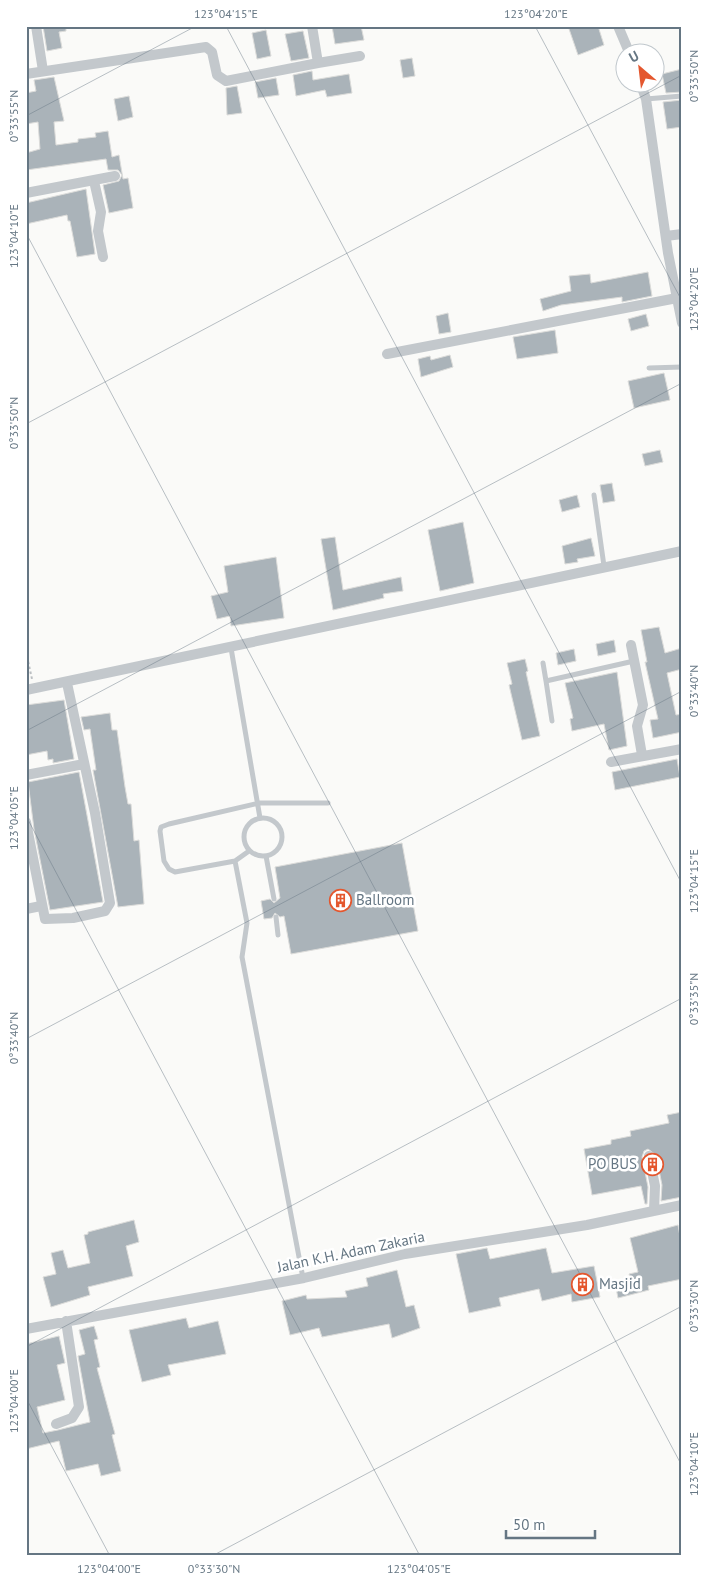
<svg xmlns="http://www.w3.org/2000/svg" width="708" height="1582" font-family="'PT Sans',sans-serif">
  <style>
    .building { fill: #aab3b9; stroke: #dcdcda }
    .lines { fill: none; stroke-linecap: round; stroke-linejoin: round }
    .path { stroke: #bbbfc2; stroke-width: 2; stroke-dasharray: 2.5 2.5; stroke-linecap: butt }
    .service { stroke: #c3c8cc; stroke-width: 5 }
    .minor { stroke: #c3c8cc; stroke-width: 10 }
    .ticks { fill: none; stroke: #657683; stroke-width: 1; stroke-opacity: 0.45 }
    .labels { text-anchor: middle; stroke-width: 5; stroke-linejoin: round; paint-order: stroke }
    .poi-label { font-size: 15px; fill: #657683; stroke: #fff; text-anchor: start }
    .street-label { font-size: 15px; fill: #657683; stroke: #fff }
    .neatline { fill: none; stroke: #657683; stroke-width: 2 }
    .ticks-label { font-size: 12px; text-anchor: middle; fill: #657683 }
  </style>
  <rect width="100%" height="100%" fill="#fafaf8"/>
  <path class="building" d="M43 26H66V31L59 32 62 48 47 51Z
    M332 26H361L364 40 335 44Z
    M568 26H598L604 45 578 55Z
    M266 30 271 56 257 59 252 33Z
    M303 31 309 58 291 61 285 34Z
    M412 58 415 76 403 78 400 60Z
    M682 69V92L666 93 662 74Z
    M312 71 313 80 349 74 352 93 327 97 325 90 296 96 293 75Z
    M54 77 64 121 54 122 56 145 78 142V139L96 137 95 133 108 131 112 157 119 155 123 179 128 178 133 208 109 213 103 185 119 181 122 175 118 170H108L106 159 26 170V153L40 149 38 122 26 124V93L36 91 34 80Z
    M276 78 279 95 258 98 255 82Z
    M237 86 242 113 227 115 226 88Z
    M129 96 133 117 118 121 114 99Z
    M682 100V127L667 129 663 102Z
    M86 189 95 254 77 257 70 221H68L67 215 26 224V203Z
    M648 272 652 296 622 302V297L561 305 543 311 540 299 571 291 569 276 590 274 591 283Z
    M448 313 451 332 439 334 436 316Z
    M646 314 649 326 631 331 628 319Z
    M555 330 558 353 517 359 513 337Z
    M450 355 453 367 421 377 418 359 430 356 431 360Z
    M664 373 670 400 634 408 628 381Z
    M660 450 663 462 645 466 642 454Z
    M612 483 615 501 603 503 600 485Z
    M577 495 580 507 562 512 559 500Z
    M463 522 474 583 440 591 428 530Z
    M335 537 343 590 401 577 403 591 383 594 384 598 333 610 321 539Z
    M591 538 595 556 577 559 578 562 565 564 562 546Z
    M276 557 284 618 231 626 230 616 217 619 211 596 228 592 224 566Z
    M659 627 665 653 682 648V669L667 673 676 715 682 714V732L653 738 650 720 658 719 645 662H647L641 630Z
    M614 640 616 652 598 656 596 644Z
    M574 649 576 661 558 665 556 653Z
    M525 659 528 671 526 672 540 736 522 740 509 685 512 684 507 663Z
    M617 672 627 746 609 750 604 724 572 731 570 719 573 718 565 683Z
    M64 700 74 759 53 763V759L48 760 47 751 26 755V705Z
    M110 713 112 730H117L125 787 128 804H131L134 841 139 840 144 904 118 907 93 770H96L90 729 84 730 81 717Z
    M677 759 680 777 615 790 612 772Z
    M79 772 103 902 50 910 34 829 28 782Z
    M402 843 418 931 291 954 284 916 280 917 275 913 272 918 264 919 261 901 270 899 274 903 280 898 275 867Z
    M682 1112V1197L661 1201 662 1185 656 1155 648 1149 644 1151 642 1157 648 1187 647 1204H645L641 1186 592 1195 584 1149 611 1144V1140L631 1136 630 1131 669 1123 667 1115Z
    M134 1220 139 1242 126 1246 133 1276 88 1287 90 1295 51 1307 43 1277 56 1274 51 1253 63 1250 68 1268 90 1263 84 1235 88 1234V1232Z
    M678 1225 682 1248V1279L648 1286 649 1290 618 1298 615 1283 631 1279 629 1274 638 1272 630 1238Z
    M487 1248 490 1259 546 1248 552 1273 594 1266 600 1297 572 1302 571 1294 542 1301 539 1289 499 1298 501 1306 469 1313 456 1254Z
    M397 1270 406 1307 414 1305 420 1328 392 1338 389 1324 322 1337 319 1328 290 1335 282 1301 306 1295 307 1299 347 1297 345 1291 368 1286 366 1278Z
    M186 1318 189 1328 218 1321 226 1354 168 1365 171 1375 142 1382 129 1330Z
    M94 1326 98 1339 94 1340 100 1367 97 1368 115 1434 112 1435 121 1471 101 1476 98 1464 66 1471 59 1441 26 1449V1344L59 1336 65 1363 57 1365 65 1400 37 1407 43 1433 58 1430 90 1422 78 1356 85 1354 79 1330Z"/>
  <g class="lines">
    <path class="path" d="M26 652 32 679"/>
    <path class="service" d="M646 99 682 96
      M649 368 682 367
      M594 495 604 566
      M231 648 260 818
      M543 663 546 681 634 661
      M546 681 552 721
      M244 837a19 19 0 1 1 38 0a19 19 0 1 1-38 0Z
      M249 851 235 861 175 872 169 869 164 861 160 831 161 827 169 824 259 803H328
      M266 856 274 899
      M235 861 247 923 242 957 303 1278
      M276 917 278 935"/>
    <path class="minor" d="M36 26 43 71
      M618 26 629 52
      M318 63 360 56
      M26 74 206 47 212 52 217 75 226 81 318 63 312 26
      M640 82 646 99 668 253 682 323
      M94 181 101 212 98 231 103 257
      M26 193 115 176
      M666 236 682 234
      M387 354 677 298
      M631 645 643 705 637 726 642 755
      M26 690 682 551
      M611 762 682 749
      M26 775 84 764
      M26 822 45 919 73 918 105 911 110 903 95 813 67 683
      M26 909 41 906
      M649 1156 655 1186 654 1211
      M26 1329 304 1278 405 1254 587 1225 682 1205
      M56 1424 72 1418 79 1407 66 1321"/>
  </g>
  <path class="ticks" d="M226 26 682 884M535 26 682 301M26 116 196 26M26 233 682 1466M26 424 682 75M26 731 682 383M26 816 420 1556M26 1039 682 691M26 1347 682 998M26 1398 110 1556M212 1556 682 1306"/>
  <defs>
    <symbol id="building-ring" viewBox="-11 -11 22 22"><circle r="9.5" fill="#fff" stroke="#e4572e" stroke-width="1.5"/><path d="M-4-6H4V6H1V3H-1V6H-4ZM-2.5-4.3h1.7v1.8h-1.7ZM.8-4.3h1.7v1.8H.8ZM-2.5-1h1.7V.8h-1.7ZM.8-1h1.7V.8H.8Z" fill="#e4572e"/></symbol>
  </defs>
  <g fill-rule="evenodd">
    <use href="#building-ring" x="328" y="888" width="25" height="25"/>
    <use href="#building-ring" x="640" y="1152" width="25" height="25"/>
    <use href="#building-ring" x="570" y="1272" width="25" height="25"/>
  </g>
  <g class="labels">
    <g class="poi-label">
      <text x="356" y="905">Ballroom</text>
      <text x="637" y="1169" text-anchor="end">PO BUS</text>
      <text x="599" y="1289">Masjid</text>
    </g>
    <g class="street-label">
      <text transform="translate(351 1252) rotate(-12)" y="5">Jalan K.H. Adam Zakaria</text>
    </g>
  </g>
  <rect width="708" height="1582" fill="none" stroke="#ffffff" stroke-width="55"/>
  <g transform="translate(640 68) rotate(332)"><circle r="24" fill="#ffffff" stroke="#c1c8cd"/>
  <path d="M0-4L9 19L0 12L-9 19Z" fill="#e4572e"/>
  <text y="-8" font-size="14" font-weight="bold" text-anchor="middle" fill="#657683">U</text>
  </g>
  <path d="M506 1530v8h89v-8" fill="none" stroke="#657683" stroke-width="2.5"/>
  <text x="513" y="1530" font-size="15" fill="#657683" stroke="#ffffff" stroke-width="4" paint-order="stroke">50 m</text>
  <rect x="28" y="28" width="652" height="1526" class="neatline"/>
  <g class="ticks-label">
    <text x="226" y="18">123°04'15"E</text>
    <text x="536" y="18">123°04'20"E</text>
    <text transform="translate(694 76) rotate(-90)" y="4">0°33'50"N</text>
    <text transform="translate(14 116) rotate(-90)" y="4">0°33'55"N</text>
    <text transform="translate(14 236) rotate(-90)" y="4">123°04'10"E</text>
    <text transform="translate(694 299) rotate(-90)" y="4">123°04'20"E</text>
    <text transform="translate(14 423) rotate(-90)" y="4">0°33'50"N</text>
    <text transform="translate(694 691) rotate(-90)" y="4">0°33'40"N</text>
    <text transform="translate(14 818) rotate(-90)" y="4">123°04'05"E</text>
    <text transform="translate(694 881) rotate(-90)" y="4">123°04'15"E</text>
    <text transform="translate(694 999) rotate(-90)" y="4">0°33'35"N</text>
    <text transform="translate(14 1038) rotate(-90)" y="4">0°33'40"N</text>
    <text transform="translate(694 1306) rotate(-90)" y="4">0°33'30"N</text>
    <text transform="translate(14 1401) rotate(-90)" y="4">123°04'00"E</text>
    <text transform="translate(694 1464) rotate(-90)" y="4">123°04'10"E</text>
    <text x="109" y="1573">123°04'00"E</text>
    <text x="214" y="1573">0°33'30"N</text>
    <text x="419" y="1573">123°04'05"E</text>
  </g>
</svg>
